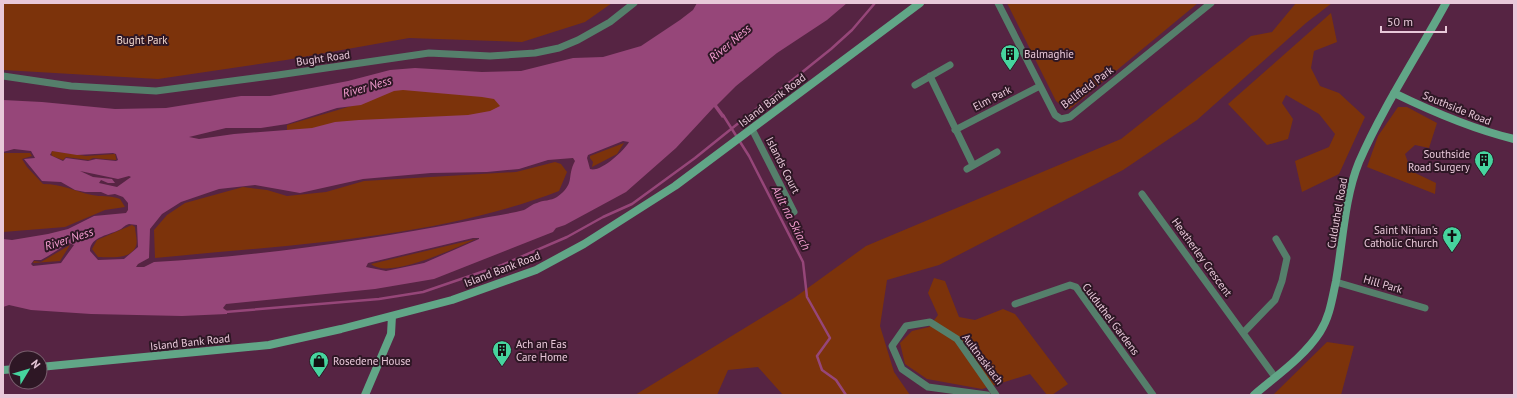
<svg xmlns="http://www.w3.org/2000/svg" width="1517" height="398" font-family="'PT Sans',sans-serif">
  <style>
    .green { fill: #7c330b }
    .water { fill: #964679; fill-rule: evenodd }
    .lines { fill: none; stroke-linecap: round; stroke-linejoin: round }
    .stream { stroke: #964679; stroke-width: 2.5 }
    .street { stroke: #557f6b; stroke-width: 7 }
    .secondary { stroke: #61a687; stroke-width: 8 }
    .labels { text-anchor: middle; stroke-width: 4; stroke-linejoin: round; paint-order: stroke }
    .park-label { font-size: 11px; fill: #f0d7cd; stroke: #2e1725 }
    .poi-label { font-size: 11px; fill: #e8c8d9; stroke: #2e1725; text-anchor: start }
    .street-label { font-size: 11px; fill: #e8c8d9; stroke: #2e1725 }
    .water-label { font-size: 12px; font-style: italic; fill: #f69ed2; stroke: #2e1725 }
  </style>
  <rect width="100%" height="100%" fill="#562443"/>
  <path class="green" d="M3 3H612L585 22 522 42 409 38 286 60 158 79 3 70Z
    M1007 3H1198L1070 109H1065L1056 101Z
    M1296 3H1332L1306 23 1197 120 1123 170 939 265 887 280 880 326 894 372 910 395H783L758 367 728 370 717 395H635L794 298 866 246 1121 139 1251 36 1272 32Z
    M1331 13 1337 42 1314 51 1311 68 1320 86 1339 93 1365 117 1339 174 1302 192 1295 161 1329 147 1335 134 1319 114 1286 95 1282 103 1293 119 1288 139 1267 145 1228 104Z
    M407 88C436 94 468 94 498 97L502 107 487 117 432 123 287 130V125L358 104 380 90Z
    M1398 107H1407L1437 123 1429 148 1415 145 1405 154 1411 171 1436 183 1435 194 1367 167 1378 136Z
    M624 143 617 154 592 167 593 162 590 158V156Z
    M53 151 86 156 115 154 116 158V160L93 158 89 160 66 157 63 160 52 156 51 152Z
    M3 153H30L32 156 22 159 27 167 43 184C63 184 73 191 92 195 101 197 110 195 120 199L125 207 105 210 65 227 3 232Z
    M555 162 561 164 567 172 559 191C434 239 288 245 155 258L154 230 167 215 185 203 243 187 267 190 287 196 326 192 364 181 516 172Z
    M132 225 135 227C135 232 138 241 136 246 131 260 109 257 98 257L92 249 97 240Z
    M476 239C455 248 389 280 371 264Z
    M70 245 60 261 33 263 34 261 41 262Z
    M934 278 945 281 959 317 975 320 1003 309 1015 314 1068 384 1052 395H1047L1030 374 982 389 927 379 905 364 900 343 912 331 929 327 938 315 928 293Z
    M1327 342 1354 346 1341 395H1273Z"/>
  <path class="water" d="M697 3H847L827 20 777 53 736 86 717 105 725 116 722 118 714 107 676 148 626 192 565 225 556 228 553 232 434 279 375 289 226 304 223 308 227 311V314L182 316 91 314 31 310 9 305 3 307V239L12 240 48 234 68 229 94 216 126 213 128 210V203L123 197 115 194 108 195 101 192H85L75 190 61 182 42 181 24 159 35 158 31 151 14 149 3 152V100L42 102 115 109 166 108 241 96H270L348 81 390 70 415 68 482 72 521 71 573 58 603 57 641 46 680 20 693 10ZM403 90 482 97 494 99 500 106 490 111 468 115 359 120 335 122 312 128 234 134 199 139 189 137 226 128H261L287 124 337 108 361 105 394 91ZM623 141 629 142C624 151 600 173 590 169L587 158 588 155ZM52 151 77 155 113 153 116 154 118 160 116 161 96 159 88 161 66 158 63 161 50 155ZM573 158 575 161C566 178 576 183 557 197 551 201 543 200 537 203 532 204 528 208 524 210 505 215 486 217 468 221 364 241 260 256 154 262L144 267H136L138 264 149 258 150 229 162 214 181 202 219 189 255 185 300 193 363 179 431 173 487 172 519 169 548 160ZM80 171 118 179 129 176 131 177 117 187 99 183 101 180 108 183H115L112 179 93 177ZM129 224 137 225 138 247 124 259 98 260 90 251C90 236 111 235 121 229 124 227 125 225 129 224ZM473 238H479V239L424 263 386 271 366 267 368 263ZM69 243 74 245 61 263 33 266 31 264 34 260H41C52 254 59 249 69 243Z"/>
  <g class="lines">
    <path class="stream" d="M723 115 749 156 803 262 807 297 830 338 817 356 822 370 836 380 846 395
      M225 312 379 299 423 292 502 265 567 237 603 217 632 204 695 158 831 49 852 30 875 3"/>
    <path class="street" d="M998 3 1055 115 1061 119 1070 117 1211 3
      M3 76 71 86 156 91 278 75 429 53 490 56 535 53 559 48 578 40 610 22 634 3
      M930 76 973 165
      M915 85 950 65
      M752 129 794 212
      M955 130 1040 86
      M967 169 997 152
      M1142 194 1275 377
      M1336 282 1425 308
      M1015 304 1070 285 1076 287 1153 395
      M1243 333 1275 300 1282 281 1287 258 1276 239
      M987 395 928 387 902 369 892 346 906 326 930 322 957 339 996 395"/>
    <path class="secondary" d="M1394 93C1433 112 1472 129 1514 139
      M40 367 269 345 341 329 452 300 536 270 584 244 675 186 920 3
      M3 370 16 369
      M365 395 391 334 392 316
      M1254 395C1276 376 1304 357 1320 332 1330 316 1332 299 1336 281 1343 242 1344 199 1359 162 1383 107 1417 56 1446 3"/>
  </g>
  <defs>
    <symbol id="building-pin" viewBox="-11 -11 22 30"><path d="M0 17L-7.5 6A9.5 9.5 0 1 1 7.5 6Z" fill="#46d49e" stroke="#2e1725"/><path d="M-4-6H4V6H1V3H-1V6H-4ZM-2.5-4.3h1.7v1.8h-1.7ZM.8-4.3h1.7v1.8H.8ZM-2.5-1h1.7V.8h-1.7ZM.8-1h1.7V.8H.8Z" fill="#111"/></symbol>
    <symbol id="church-pin" viewBox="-11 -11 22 30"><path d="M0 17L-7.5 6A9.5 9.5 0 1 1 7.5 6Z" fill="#46d49e" stroke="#2e1725"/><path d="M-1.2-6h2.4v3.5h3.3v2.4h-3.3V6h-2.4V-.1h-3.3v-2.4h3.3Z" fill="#111"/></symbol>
    <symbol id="shop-pin" viewBox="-11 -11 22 30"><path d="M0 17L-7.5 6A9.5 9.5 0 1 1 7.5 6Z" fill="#46d49e" stroke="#2e1725"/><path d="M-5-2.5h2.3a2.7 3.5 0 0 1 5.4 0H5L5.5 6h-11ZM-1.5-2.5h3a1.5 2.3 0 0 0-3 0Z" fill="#111"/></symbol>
  </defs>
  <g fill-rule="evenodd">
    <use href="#building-pin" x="999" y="43" width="22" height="30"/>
    <use href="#building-pin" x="1473" y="149" width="22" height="30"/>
    <use href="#church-pin" x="1441" y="225" width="22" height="30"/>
    <use href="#building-pin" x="491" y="339" width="22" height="30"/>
    <use href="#shop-pin" x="308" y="350" width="22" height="30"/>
  </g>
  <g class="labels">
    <g class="park-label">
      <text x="142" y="44">Bught Park</text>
    </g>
    <g class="poi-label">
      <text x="1024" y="58">Balmaghie</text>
      <text x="1470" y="158" text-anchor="end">Southside<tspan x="1470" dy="13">Road Surgery</tspan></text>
      <text x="1438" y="234" text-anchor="end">Saint Ninian's<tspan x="1438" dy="13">Catholic Church</tspan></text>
      <text x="516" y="348">Ach an Eas<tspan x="516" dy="13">Care Home</tspan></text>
      <text x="333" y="365">Rosedene House</text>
    </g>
    <g class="street-label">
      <text transform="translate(323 58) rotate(-8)" y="4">Bught Road</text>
      <text transform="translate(1087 87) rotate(-37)" y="4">Bellfield Park</text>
      <text transform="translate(992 98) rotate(-27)" y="4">Elm Park</text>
      <text transform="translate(772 100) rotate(-37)" y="4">Island Bank Road</text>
      <text transform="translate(1457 108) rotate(22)" y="4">Southside Road</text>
      <text transform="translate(783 165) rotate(63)" y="4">Islands Court</text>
      <text transform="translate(1337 213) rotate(-80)" y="4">Culduthel Road</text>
      <text transform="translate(1202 257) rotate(54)" y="4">Heatherley Crescent</text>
      <text transform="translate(502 269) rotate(-21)" y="4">Island Bank Road</text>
      <text transform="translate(1383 284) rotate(16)" y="4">Hill Park</text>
      <text transform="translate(1111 319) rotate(53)" y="4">Culduthel Gardens</text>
      <text transform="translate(190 342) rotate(-6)" y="4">Island Bank Road</text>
      <text transform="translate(983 359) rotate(53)" y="4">Aultnaskiach</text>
    </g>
    <g class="water-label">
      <text transform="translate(730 43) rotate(-40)" y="4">River Ness</text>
      <text transform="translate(367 87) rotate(-16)" y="4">River Ness</text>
      <text transform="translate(791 218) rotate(63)" y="4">Ault na Skiach</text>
      <text transform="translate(69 239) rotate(-18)" y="4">River Ness</text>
    </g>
  </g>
  <rect width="1517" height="398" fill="none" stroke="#e8c8d9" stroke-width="8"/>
  <g transform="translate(28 370) rotate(52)"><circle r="19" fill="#2e1725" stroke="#785e6d"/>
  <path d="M0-3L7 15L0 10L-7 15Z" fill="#46d49e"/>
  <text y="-6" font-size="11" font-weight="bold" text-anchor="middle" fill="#e8c8d9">N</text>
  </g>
  <path d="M1381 26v6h65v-6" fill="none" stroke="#e8c8d9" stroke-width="2"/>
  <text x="1387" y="26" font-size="12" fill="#e8c8d9" stroke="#2e1725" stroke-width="3" paint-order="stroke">50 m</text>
</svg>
